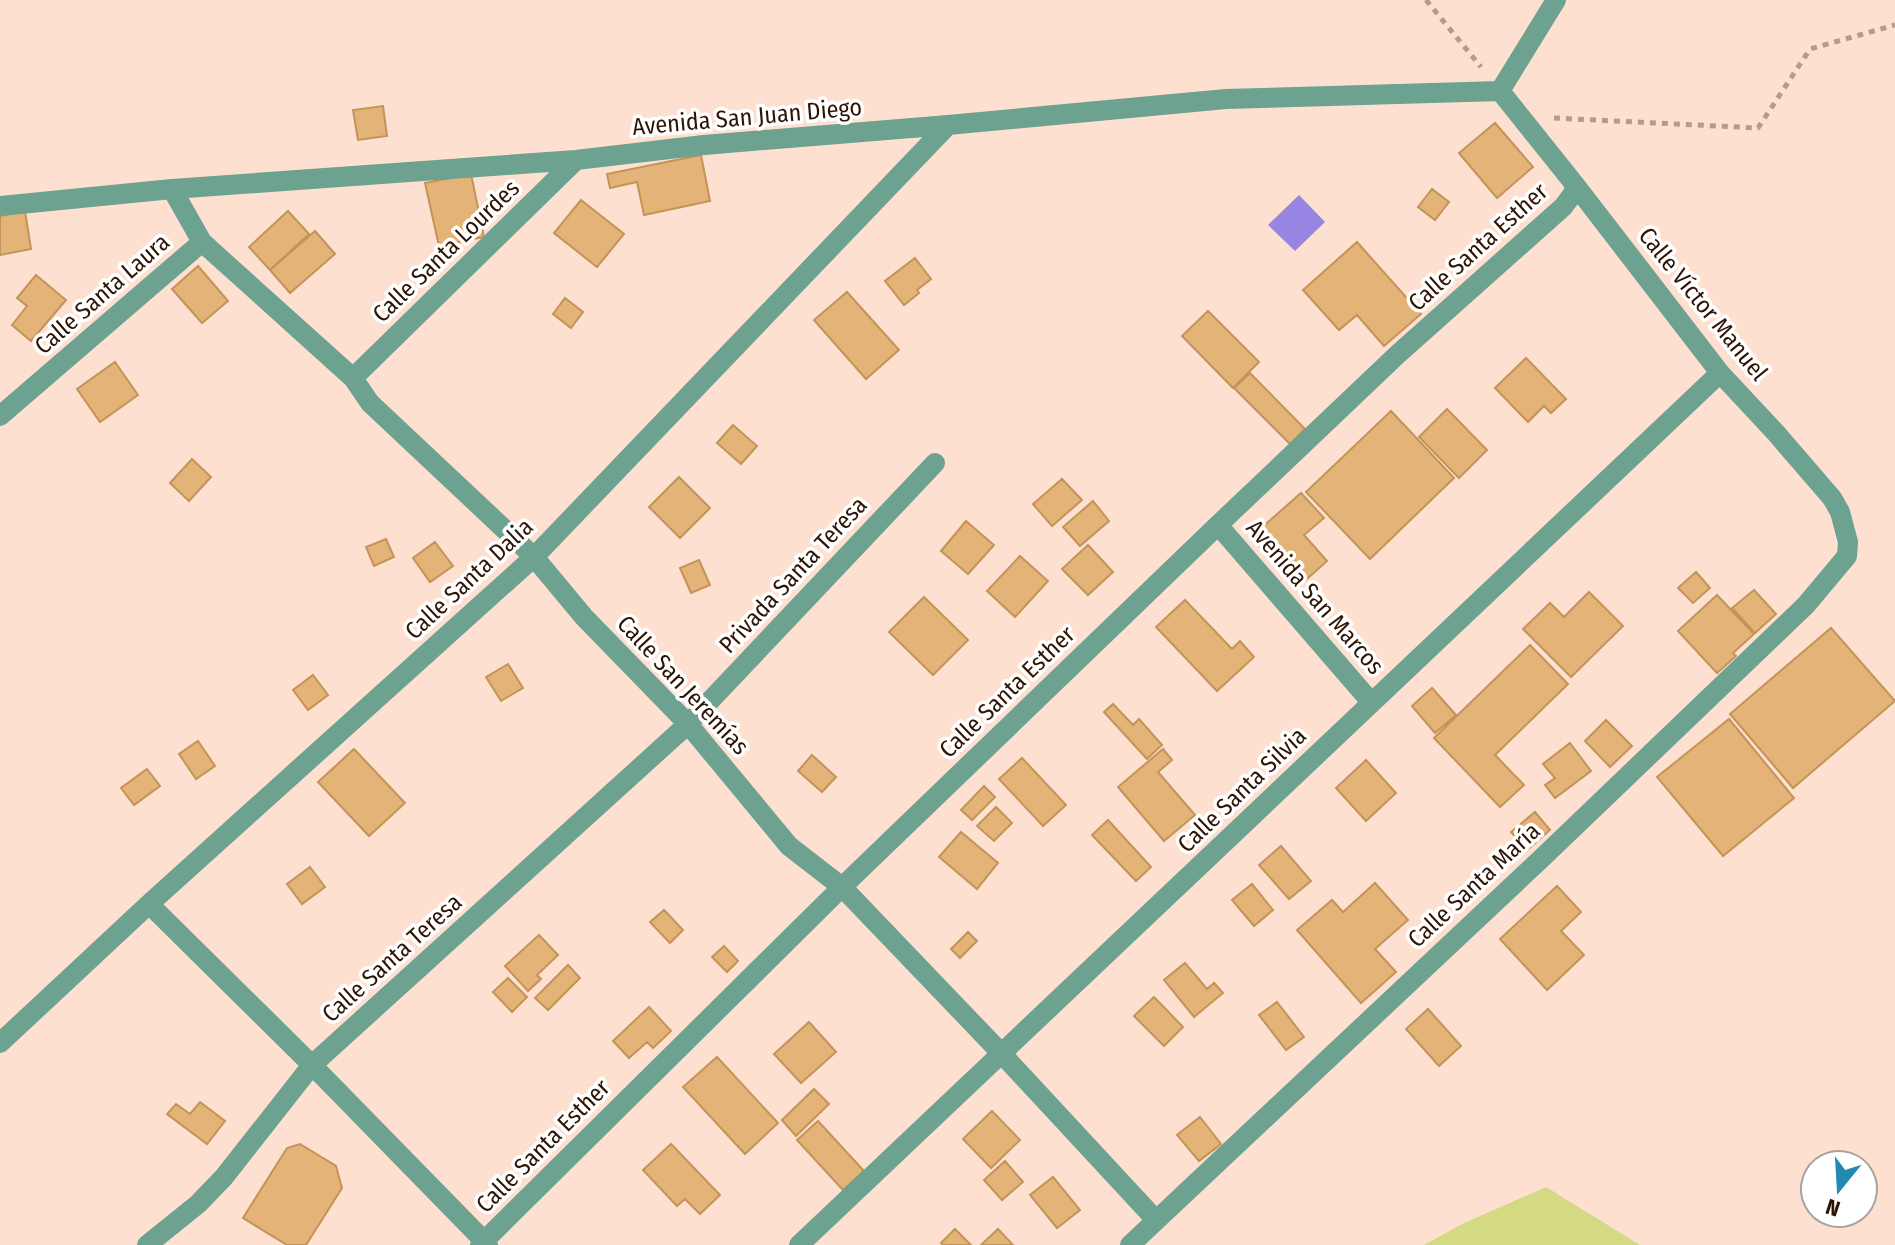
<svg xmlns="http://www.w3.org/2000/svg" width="1895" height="1245" font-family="'Fira Sans Condensed',sans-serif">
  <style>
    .green { fill: #d4d983 }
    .water { fill: #9885e3 }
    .building { fill: #e4b377; stroke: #c39459; stroke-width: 2 }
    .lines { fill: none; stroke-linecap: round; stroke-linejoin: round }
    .path { stroke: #b69a8a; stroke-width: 5; stroke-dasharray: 6 6; stroke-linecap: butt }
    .minor { stroke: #6da190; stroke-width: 20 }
    .labels { text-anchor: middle; stroke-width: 7; stroke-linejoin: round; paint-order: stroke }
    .street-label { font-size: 24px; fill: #2d1505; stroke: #fff }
  </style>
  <rect width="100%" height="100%" fill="#fde0d0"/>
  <path class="green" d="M1546 1187 1640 1245H1424L1462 1224Z"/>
  <path class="water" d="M1299 195 1325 222 1295 251 1268 225Z"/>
  <path class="building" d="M383 106 387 136 358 140 353 110Z
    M1495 123 1533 167 1497 198 1459 153Z
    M701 155 710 201 644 215 637 182 610 188 607 174Z
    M471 174 484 237 439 246 425 183Z
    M1432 189 1449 202 1435 220 1418 207Z
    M581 200 624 234 597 267 554 233Z
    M25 211 31 249 0 255V216Z
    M288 211 309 234 270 270 249 247Z
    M315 231 335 254 290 293 270 270Z
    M1357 242 1421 314 1384 346 1357 315 1339 330 1303 290Z
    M915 258 931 279 917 290 919 293 904 305 885 281Z
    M198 266 228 301 202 323 172 289Z
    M36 275 66 300 31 341 12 325 27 306 17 298Z
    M847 292 899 350 866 379 814 320Z
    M565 298 583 312 571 328 553 314Z
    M1208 311 1259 362 1233 388 1182 336Z
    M1526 358 1566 399 1551 413 1544 406 1528 422 1495 388Z
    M115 362 138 395 100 422 77 389Z
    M1250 373 1305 429 1290 444 1234 388Z
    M1447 409 1487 450 1459 478 1419 437Z
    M1391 411 1454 478 1370 559 1306 492Z
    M733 425 757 446 741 464 717 443Z
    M192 459 211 477 189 501 170 483Z
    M679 477 710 508 680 538 649 507Z
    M1062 479 1082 500 1052 526 1033 504Z
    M1301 493 1324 518 1304 535 1327 561 1297 588 1251 537Z
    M1093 501 1109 521 1080 546 1063 527Z
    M966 521 994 545 968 574 941 551Z
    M386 539 394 557 374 566 366 547Z
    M435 542 453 566 430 582 413 558Z
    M1088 545 1113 572 1088 595 1062 569Z
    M1020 556 1048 581 1015 617 987 591Z
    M699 560 710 585 691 593 680 568Z
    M1696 572 1710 588 1693 603 1678 588Z
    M1754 590 1776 614 1755 633 1732 608Z
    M1589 592 1623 626 1571 677 1523 629 1550 603 1564 617Z
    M1717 595 1754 634 1733 653 1736 656 1717 673 1678 631Z
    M924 597 968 640 933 675 889 632Z
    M1185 600 1232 649 1240 641 1254 657 1217 691 1156 627Z
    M1831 628 1895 701 1793 788 1730 714Z
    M1530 645 1568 684 1495 755 1524 785 1500 807 1434 738Z
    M508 664 523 688 501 701 486 677Z
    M313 675 328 695 308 710 293 690Z
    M1432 688 1456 715 1435 733 1412 706Z
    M1113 704 1133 725 1139 719 1162 745 1147 759 1104 712Z
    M1729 719 1794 798 1723 856 1657 777Z
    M1606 720 1632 746 1610 767 1585 741Z
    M198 741 215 766 196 779 179 754Z
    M1570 743 1591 771 1555 798 1545 785 1555 778 1543 764Z
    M354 749 405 803 369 836 318 782Z
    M1163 749 1172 760 1158 772 1195 815 1164 841 1118 787Z
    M812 755 836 777 822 792 798 771Z
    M1022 758 1066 805 1043 826 999 779Z
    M1366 760 1396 793 1366 821 1336 788Z
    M147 769 160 786 134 805 121 788Z
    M984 786 995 797 972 820 961 810Z
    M996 807 1012 823 994 841 977 826Z
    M1535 812 1550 830 1527 850 1511 832Z
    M1108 820 1151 867 1136 881 1092 835Z
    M961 832 998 863 977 889 939 857Z
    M1281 846 1311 881 1289 899 1259 865Z
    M310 867 325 887 302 904 287 884Z
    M1375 883 1408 920 1375 949 1396 972 1361 1003 1297 930 1332 900 1343 912Z
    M1252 884 1273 910 1254 926 1232 900Z
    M1557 886 1581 912 1561 931 1584 955 1547 990 1500 939Z
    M664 910 683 930 670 943 650 922Z
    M968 932 977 941 960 958 951 949Z
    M539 935 558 955 537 975 541 979 528 991 505 966Z
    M724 946 738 961 727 972 712 957Z
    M1185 963 1207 989 1214 983 1223 993 1194 1017 1164 980Z
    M568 965 580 978 548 1010 535 998Z
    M508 978 527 997 512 1012 493 992Z
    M1154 997 1183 1027 1164 1046 1134 1016Z
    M1277 1002 1304 1037 1286 1050 1259 1015Z
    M649 1007 671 1031 653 1048 647 1042 629 1058 613 1041Z
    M1428 1009 1461 1046 1439 1066 1406 1029Z
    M809 1022 836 1052 801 1083 774 1054Z
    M717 1057 778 1123 745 1154 683 1087Z
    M814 1089 829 1104 796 1136 782 1120Z
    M200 1102 225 1121 207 1144 167 1114 176 1104 190 1114Z
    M992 1111 1020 1140 991 1168 963 1139Z
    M1200 1117 1221 1144 1199 1161 1177 1135Z
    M818 1121 864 1171 843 1190 797 1140Z
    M300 1144 336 1166 342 1188 306 1245H287L243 1218 287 1148Z
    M671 1144 720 1195 700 1214 685 1199 677 1206 643 1170Z
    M1005 1161 1023 1182 1002 1200 984 1180Z
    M1053 1177 1080 1210 1057 1228 1030 1195Z
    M955 1229 971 1245H943L941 1243Z
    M998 1229 1013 1245H981Z"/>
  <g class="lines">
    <path class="path" d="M1426 0 1481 67
      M1554 118 1758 128 1810 49 1895 25"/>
    <path class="minor" d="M1500 91 1556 0
      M172 189 202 242 353 378 370 403 534 557 584 617 688 724 789 846 842 887 1002 1054 1156 1220
      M0 206 172 189 576 160 704 145 948 125 1226 99 1500 91
      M353 378 576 160
      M0 416 202 242
      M1218 525 1371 702
      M149 904 312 1065 488 1245
      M0 1043 149 904 534 557 948 125
      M147 1245 198 1204 224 1177 312 1065 688 724 935 463
      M480 1245 842 887 1218 525 1398 354 1563 207 1572 195 1576 186
      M799 1245 1720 373
      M1130 1245 1543 857 1806 605 1847 556 1848 542 1840 512 1832 498 1776 433 1720 373 1576 186 1500 91"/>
  </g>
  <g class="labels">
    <g class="street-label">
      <text transform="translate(747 117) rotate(-5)" y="8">Avenida San Juan Diego</text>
      <text transform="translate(1478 247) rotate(-42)" y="8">Calle Santa Esther</text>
      <text transform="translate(446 251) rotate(-44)" y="8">Calle Santa Lourdes</text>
      <text transform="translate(102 294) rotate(-41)" y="8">Calle Santa Laura</text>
      <text transform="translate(1703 304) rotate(51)" y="8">Calle Víctor Manuel</text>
      <text transform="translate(793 575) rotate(-47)" y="8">Privada Santa Teresa</text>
      <text transform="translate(469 579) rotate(-43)" y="8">Calle Santa Dalia</text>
      <text transform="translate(1315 597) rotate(49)" y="8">Avenida San Marcos</text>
      <text transform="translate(683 685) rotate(47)" y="8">Calle San Jeremías</text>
      <text transform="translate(1007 692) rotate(-44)" y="8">Calle Santa Esther</text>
      <text transform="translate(1242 790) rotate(-44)" y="8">Calle Santa Silvia</text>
      <text transform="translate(1474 885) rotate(-43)" y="8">Calle Santa María</text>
      <text transform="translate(392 958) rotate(-42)" y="8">Calle Santa Teresa</text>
      <text transform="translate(543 1146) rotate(-45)" y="8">Calle Santa Esther</text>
    </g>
  </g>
  <g transform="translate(1839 1189) rotate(198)"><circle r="38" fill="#ffffff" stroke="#aba19b" stroke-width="2"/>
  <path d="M0-6L14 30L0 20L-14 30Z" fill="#2488b1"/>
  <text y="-12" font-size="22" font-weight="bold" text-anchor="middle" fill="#2d1505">N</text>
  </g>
</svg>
